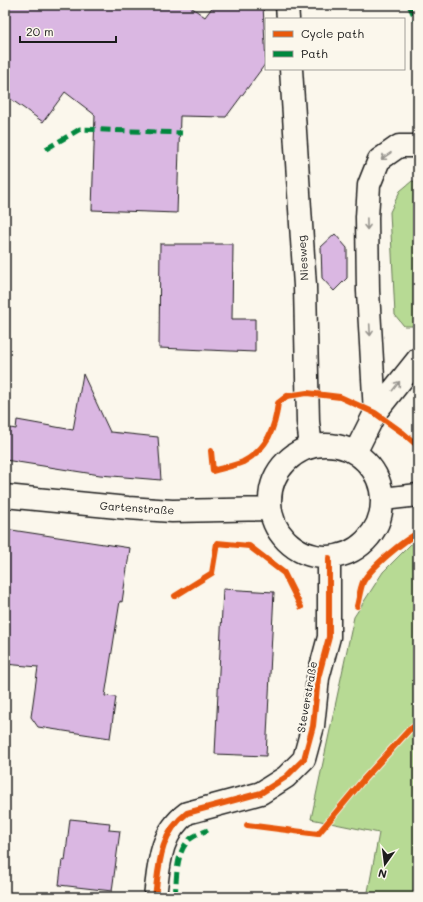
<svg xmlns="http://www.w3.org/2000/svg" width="423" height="902" font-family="Mali,sans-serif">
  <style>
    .green { fill: #b7da94; stroke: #6a7b58 }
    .building { fill: #dab7e2; stroke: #1c1c1c }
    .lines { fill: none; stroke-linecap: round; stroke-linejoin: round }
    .minor-casing { stroke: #1c1c1c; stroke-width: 25 }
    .minor { stroke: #fbf7ec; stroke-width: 22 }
    .quiet { stroke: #00873e; stroke-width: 5; stroke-dasharray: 10 5; stroke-linecap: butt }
    .cycleway-casing { stroke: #fbf7ec; stroke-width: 8 }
    .cycleway { stroke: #e8590c; stroke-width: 6 }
    .oneway { stroke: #97948e }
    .labels { text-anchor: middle; stroke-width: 4; stroke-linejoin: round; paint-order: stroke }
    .street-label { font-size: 11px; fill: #1c1c1c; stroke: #fbf7ec }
  </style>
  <rect width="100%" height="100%" fill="#fbf7ec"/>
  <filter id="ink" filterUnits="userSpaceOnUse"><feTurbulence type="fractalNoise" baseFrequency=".025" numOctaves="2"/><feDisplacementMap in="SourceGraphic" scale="8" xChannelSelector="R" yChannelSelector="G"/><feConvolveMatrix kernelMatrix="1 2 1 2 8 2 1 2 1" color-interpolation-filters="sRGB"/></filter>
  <g filter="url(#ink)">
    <path class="green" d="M412 181 418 182V326H404L395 315 390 212 400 191Z
      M418 542V897H367L379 833 311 819 354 617 383 572 411 544Z"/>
    <path class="building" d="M5 5H188L205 17 214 5H263L266 63 226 117 180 116 177 213 92 210 95 115 65 92 43 122 5 95Z
      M335 234 347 248V278L334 291 322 278 321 247Z
      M160 244H233L232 319H255V352L159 348Z
      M83 374 110 432 158 437 161 480 100 475 5 460V427L16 429 17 420 73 430Z
      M5 529 130 548 122 602 120 601 105 696 116 697 110 738 38 727 31 717 38 667 5 664Z
      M223 589 274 592 266 756 215 754Z
      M70 819 110 823 109 830 120 831 112 891 59 885 62 860 65 861Z"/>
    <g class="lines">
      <defs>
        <path id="minor" d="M287 5 288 19
          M291 69 305 286 308 422 311 447
          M375 413 368 291 367 217 369 185 379 160 399 146H418
          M270 501a56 56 0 1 1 112 0a56 56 0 1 1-112 0Z
          M355 453 375 413 418 359
          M5 496 128 508 172 511 270 509
          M383 499 418 495
          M155 897C159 866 159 834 187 813L261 793 286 777 304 759 313 726 318 678 329 637V558"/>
      </defs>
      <use href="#minor" class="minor-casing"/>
      <use href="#minor" class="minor"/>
      <path class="quiet" d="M409 5 418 24
        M46 149 80 129 182 133
        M175 897C177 878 175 848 193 837 198 834 203 832 208 830"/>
      <defs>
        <path id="cycleway" d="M211 451 213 471C222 468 234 466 243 462 267 449 275 429 278 403L287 396 307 393 340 397 375 413 403 433 418 446
          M175 596 212 573 217 543 249 546 284 573 301 607
          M357 606C359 599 360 589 363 582 371 567 403 541 418 533
          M247 825 318 834 364 779 409 730 418 724
          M155 897C159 866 159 834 187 813L261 793 286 777 304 759 313 726 318 678 329 637V558"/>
      </defs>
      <use href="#cycleway" class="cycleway-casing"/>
      <use href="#cycleway" class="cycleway"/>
    </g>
    <defs><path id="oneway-shaft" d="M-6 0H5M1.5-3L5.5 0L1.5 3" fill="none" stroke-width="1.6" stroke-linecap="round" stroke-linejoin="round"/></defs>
    <g class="oneway">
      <use href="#oneway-shaft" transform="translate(386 156) rotate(145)"/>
      <use href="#oneway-shaft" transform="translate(367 224) rotate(89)"/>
      <use href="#oneway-shaft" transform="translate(370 330) rotate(87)"/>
      <use href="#oneway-shaft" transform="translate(396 386) rotate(-52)"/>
    </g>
  </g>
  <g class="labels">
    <g class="street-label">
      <text transform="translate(303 258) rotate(-94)" y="4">Niesweg</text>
      <text transform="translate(137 508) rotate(4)" y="4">Gartenstraße</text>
      <text transform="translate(307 697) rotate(-80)" y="4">Steverstraße</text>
    </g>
  </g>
  <rect width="423" height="902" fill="none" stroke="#fbf7ec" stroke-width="20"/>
  <rect x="10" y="10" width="403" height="882" fill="none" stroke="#1c1c1c" stroke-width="1.5" filter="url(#ink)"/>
  <rect x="265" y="18" width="140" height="52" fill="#fbf7ec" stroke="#a29f99"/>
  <rect x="273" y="31" width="20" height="6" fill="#e8590c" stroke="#a29f99"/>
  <text x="301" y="38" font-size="12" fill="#1c1c1c">Cycle path</text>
  <rect x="273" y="51" width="20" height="6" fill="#00873e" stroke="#a29f99"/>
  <text x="301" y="58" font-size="12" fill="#1c1c1c">Path</text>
  <g transform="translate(385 864) rotate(194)" stroke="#fbf7ec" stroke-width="3" paint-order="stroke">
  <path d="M0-3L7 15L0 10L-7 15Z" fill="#1c1c1c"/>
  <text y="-6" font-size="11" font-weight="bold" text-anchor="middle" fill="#1c1c1c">N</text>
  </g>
  <path d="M20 36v6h96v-6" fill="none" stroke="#1c1c1c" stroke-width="2"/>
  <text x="26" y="36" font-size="12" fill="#1c1c1c" stroke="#fbf7ec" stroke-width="3" paint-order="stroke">20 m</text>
</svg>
